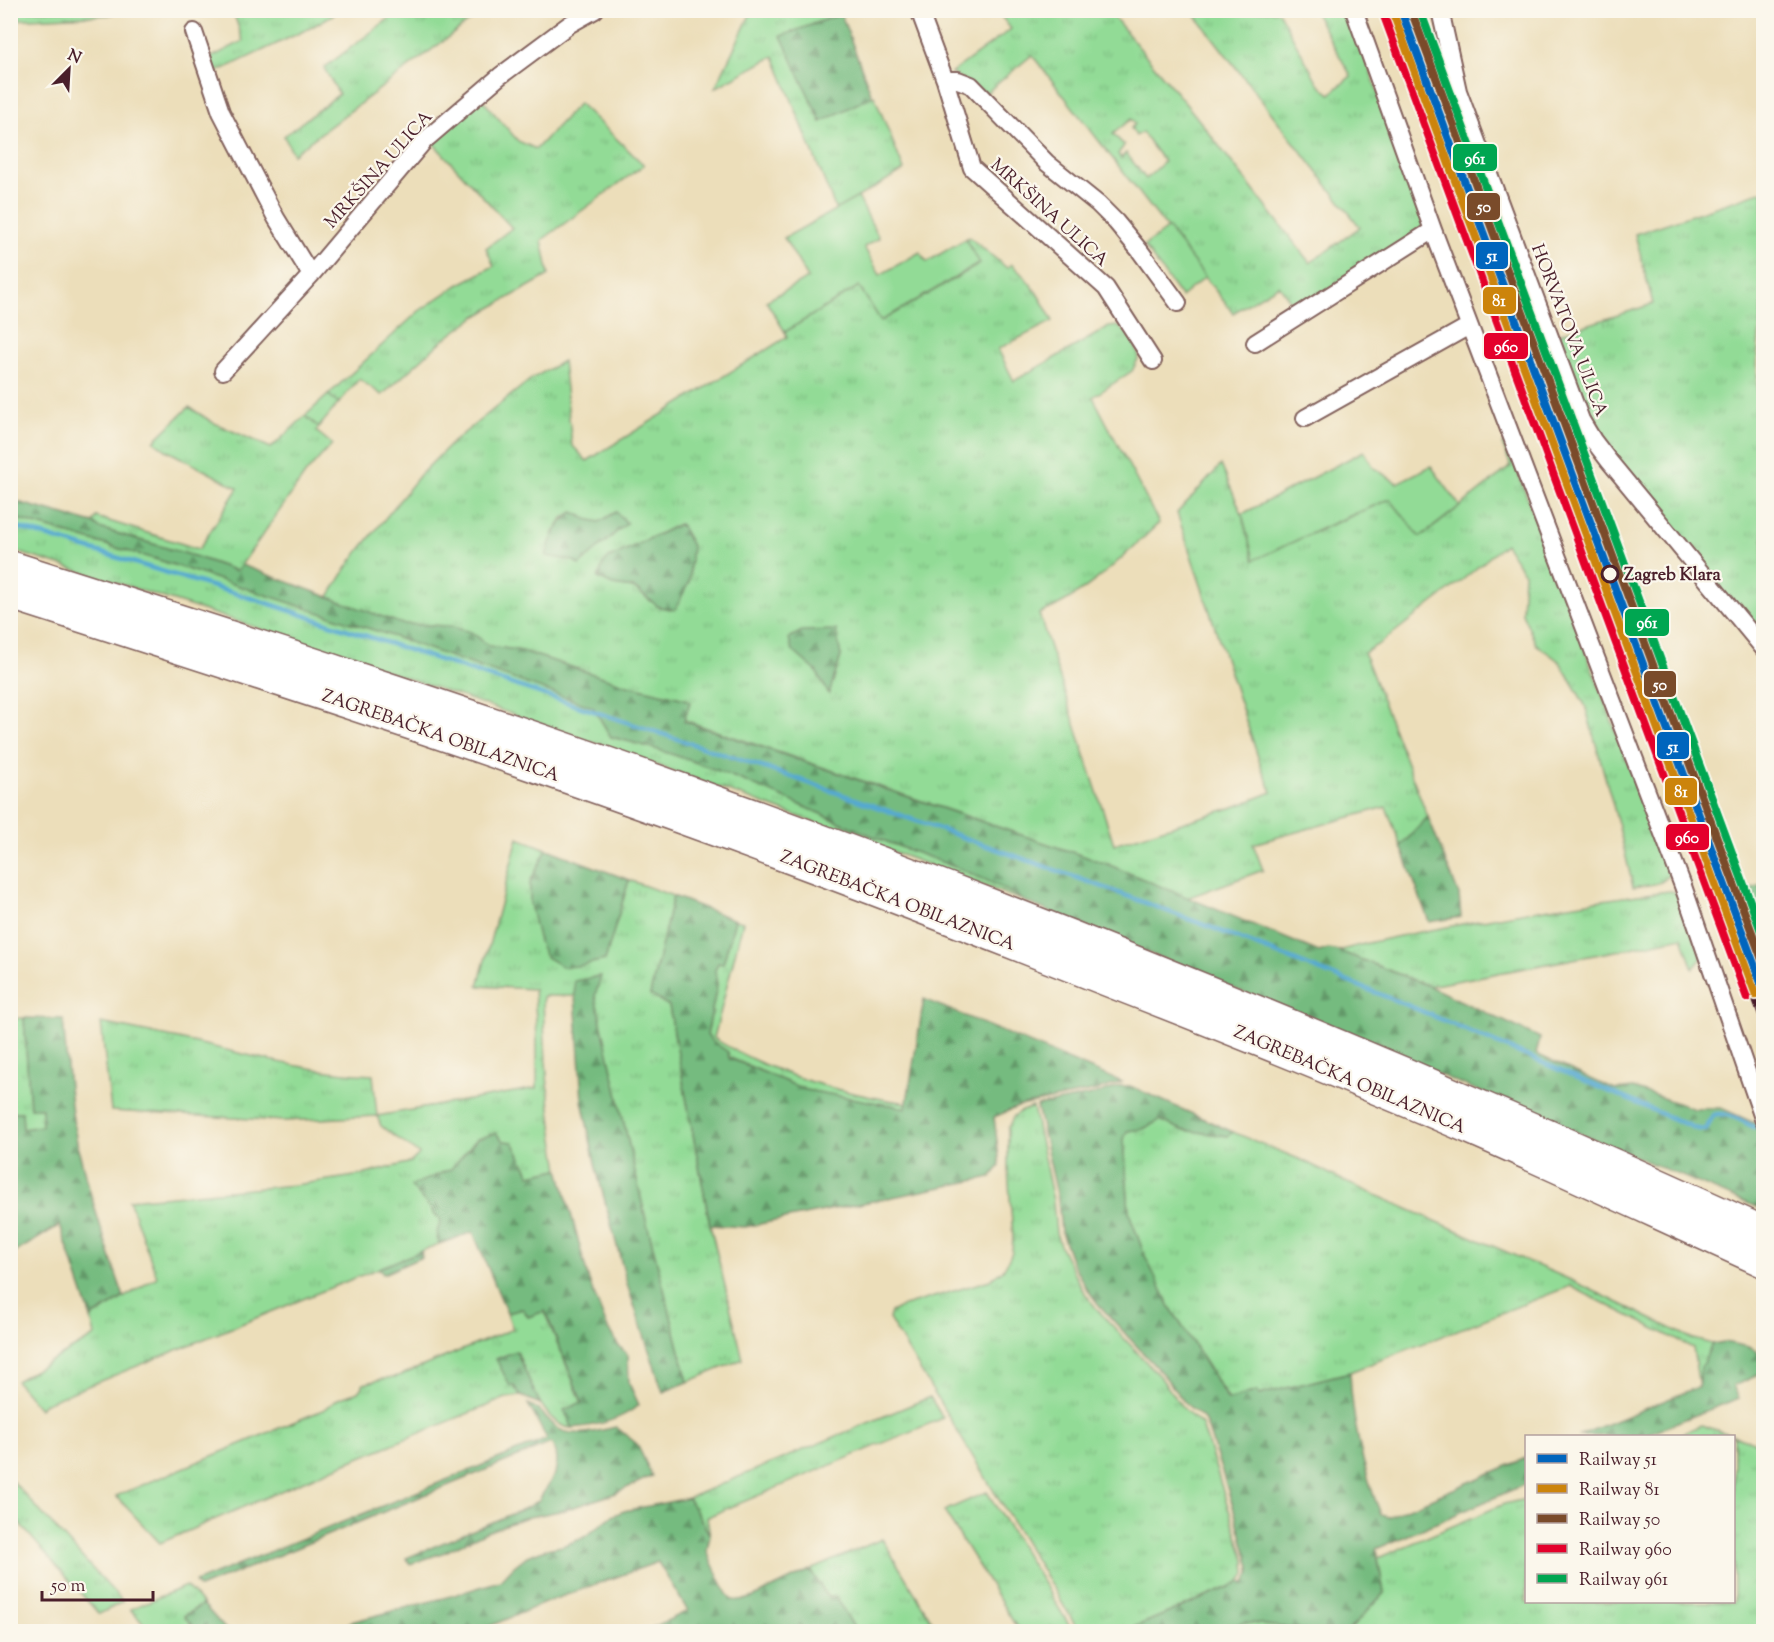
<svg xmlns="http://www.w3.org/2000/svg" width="1774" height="1642" font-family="'Sorts Mill Goudy',serif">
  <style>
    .grass { fill: url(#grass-tufts); stroke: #6e7d60; stroke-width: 1.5; fill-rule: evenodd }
    .forest { fill: url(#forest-firs); stroke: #606d55; stroke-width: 1.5 }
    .cemetery { fill: url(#cemetery-stones); stroke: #6e7d60; stroke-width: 1.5 }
    .green { fill: #92db96; stroke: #6e7d60; stroke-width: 1.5 }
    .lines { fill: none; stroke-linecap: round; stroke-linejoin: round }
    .stream { stroke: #55a9d1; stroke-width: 4.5 }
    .street-casing { stroke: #83625d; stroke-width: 20 }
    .highway-casing { stroke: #83625d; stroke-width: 33 }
    .street { stroke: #fff; stroke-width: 16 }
    .highway { stroke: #fff; stroke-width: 30 }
    .rail-casing { stroke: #4a1f2b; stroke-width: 7 }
    .rail { stroke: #fbf7ec; stroke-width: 4.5; stroke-dasharray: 14; stroke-linecap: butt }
    .rail-1-casing { stroke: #fbf7ec; stroke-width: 12 }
    .rail-2-casing { stroke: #fbf7ec; stroke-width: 12 }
    .rail-3-casing { stroke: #fbf7ec; stroke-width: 12 }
    .rail-4-casing { stroke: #fbf7ec; stroke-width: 12 }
    .rail-5-casing { stroke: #fbf7ec; stroke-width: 12 }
    .rail-1 { stroke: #0065bd; stroke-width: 8 }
    .rail-2 { stroke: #cc840b; stroke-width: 8 }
    .rail-3 { stroke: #7a4b2a; stroke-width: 8 }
    .rail-4 { stroke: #e4002b; stroke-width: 8 }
    .rail-5 { stroke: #00a651; stroke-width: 8 }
    .stop-dot { fill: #fbf7ec; stroke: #4a1f2b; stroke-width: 3 }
    .labels { text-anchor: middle; stroke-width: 4.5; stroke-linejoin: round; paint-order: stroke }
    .street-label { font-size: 18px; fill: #4a1f2b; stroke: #fbf7ec }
    .stop-label { font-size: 18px; font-weight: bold; fill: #4a1f2b; stroke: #fbf7ec; text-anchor: start }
    .line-badge { stroke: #fbf7ec; stroke-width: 2 }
    .badge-label { font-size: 16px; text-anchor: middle; font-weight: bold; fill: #fff }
  </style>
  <defs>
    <pattern id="grass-tufts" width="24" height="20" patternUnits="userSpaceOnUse" patternTransform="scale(1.5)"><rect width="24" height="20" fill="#92db96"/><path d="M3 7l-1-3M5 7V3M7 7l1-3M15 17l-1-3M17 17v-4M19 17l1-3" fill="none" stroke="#7fbc81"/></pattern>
    <pattern id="forest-firs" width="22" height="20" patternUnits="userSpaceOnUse" patternTransform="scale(1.5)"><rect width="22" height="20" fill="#75bb7f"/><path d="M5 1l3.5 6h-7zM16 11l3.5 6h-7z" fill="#629768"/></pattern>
    <pattern id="cemetery-stones" width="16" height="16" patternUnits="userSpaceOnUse" patternTransform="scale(1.5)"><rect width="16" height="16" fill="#92db96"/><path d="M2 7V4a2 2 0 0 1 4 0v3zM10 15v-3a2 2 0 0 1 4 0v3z" fill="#7fbc81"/></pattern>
  </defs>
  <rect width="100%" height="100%" fill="#fbf7ec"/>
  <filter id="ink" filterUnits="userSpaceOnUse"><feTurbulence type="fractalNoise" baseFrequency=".0167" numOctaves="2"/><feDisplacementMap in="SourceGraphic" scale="12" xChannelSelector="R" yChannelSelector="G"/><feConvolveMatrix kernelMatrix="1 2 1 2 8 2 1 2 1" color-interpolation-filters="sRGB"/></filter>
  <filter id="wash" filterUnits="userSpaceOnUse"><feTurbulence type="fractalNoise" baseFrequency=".008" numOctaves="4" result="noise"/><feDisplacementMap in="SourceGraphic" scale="24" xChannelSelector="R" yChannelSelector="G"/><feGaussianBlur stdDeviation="1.35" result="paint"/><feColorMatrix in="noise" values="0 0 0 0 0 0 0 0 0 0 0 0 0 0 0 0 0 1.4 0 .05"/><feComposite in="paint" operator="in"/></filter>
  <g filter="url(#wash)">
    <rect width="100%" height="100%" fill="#ecdeba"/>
    <path class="grass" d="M233 11H339L312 27 213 74 208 59 243 41Z
      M445 11 446 13 449 11H477L479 14 293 154 284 136 339 94 324 68 399 11Z
      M752 11H840L841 14 782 36 821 122 874 95 904 170 836 210 774 56 715 88Z
      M997 11H1109L1195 115 1310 263 1360 227 1192 11H1278L1318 83 1330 94 1351 76 1314 11H1349L1425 225 1421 231 1297 311 1279 285 1233 313 1032 55 986 93 951 73 1011 29ZM1131 119 1135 124 1131 128 1136 136 1142 132 1164 162 1146 179 1126 153 1121 158 1118 154 1123 147 1124 145 1113 134Z
      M480 97 518 141 536 149 579 103 644 165 542 240 549 275 475 317 442 341 382 395 359 379 339 403 328 395 419 311 458 285 494 266 486 248 512 228 431 141Z
      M1763 191 1764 280 1757 359V393L1764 438 1763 644 1589 424 1555 335 1653 304 1635 234Z
      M969 237 1007 268 1011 264C1033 283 1039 296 1053 321L998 349 1014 381 1109 327 1118 326 1133 338 1139 357 1132 371 1093 397 1159 523C1123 557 1085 596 1039 614L1114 844 1237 806 1272 792 1262 769 1177 513 1221 465 1242 514 1254 559 1390 499 1421 537 1511 466 1502 444 1506 441 1669 872C1666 886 1646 885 1633 887L1618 823 1585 705 1560 662 1536 644 1522 613 1524 573 1505 544 1460 582 1379 644 1364 653 1428 817 1401 846 1386 807 1253 844 1263 870 1187 898 1107 864 684 720 690 702 685 699 627 685 522 651 489 646 470 632 449 626 402 624 328 598 351 561 420 475 453 442 531 379 563 361 572 445 587 461 787 337 785 332 859 286 881 321 980 264 965 239ZM573 512 586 519 599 522 574 561 552 535 563 518ZM679 524 692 546 659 607 633 588 613 585 599 578 609 558ZM841 656 829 693H828L816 671Z
      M189 407 212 422 271 448 305 416 319 427 316 431 332 444 306 473 237 571 197 557 99 528 93 523 96 517 199 549 238 488 166 450 154 441Z
      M10 517 165 562 389 635 593 707 611 737C702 758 784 799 870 835 920 856 979 871 1024 901 690 774 353 654 11 550Z
      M518 838 547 849 530 882 605 960 629 880 673 896 650 995 669 1005 710 1225 743 1359 688 1382 646 1220 595 996 600 976 575 981 576 996H543C545 1054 548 1111 559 1169L530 1175 513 1142 477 1139 451 1169 412 1186 441 1221 437 1232 439 1244 43 1404 40 1409 16 1381 95 1336 91 1318 157 1277 129 1200 295 1185 362 1175 411 1162 419 1154 381 1126 377 1116 284 1121 111 1111 101 1023C136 1030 171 1037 205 1045 261 1058 315 1073 373 1075L377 1116 537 1088V1037L534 989 478 986Z
      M1670 891 1677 893 1702 958 1693 969 1682 937 1621 950 1429 986 1339 951C1374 940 1410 934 1447 927 1521 912 1595 900 1670 891Z
      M735 920 743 922 714 1038C730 1049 746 1056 763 1064 810 1084 857 1096 907 1103L906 1108 806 1090 728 1057 727 1052 712 1041 707 1035 717 985 715 970 718 963 723 964Z
      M24 1018 30 1108H42V1126L23 1129 22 1112H11L10 1019Z
      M1033 1107 1053 1200 1056 1233 1060 1245 1082 1289 1096 1308 1161 1378 1182 1407 1202 1425 1245 1560 1246 1574 1237 1584 1125 1631H1079L889 1319 891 1312 901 1307 990 1280 1003 1270 1007 1263 1012 1252 1013 1237 1008 1170V1128L1014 1116 1020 1112Z
      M1160 1120 1183 1130 1228 1136 1233 1132 1306 1162 1348 1183 1573 1281 1693 1339 1712 1344 1701 1368 1699 1387 1693 1348 1570 1286 1350 1372 1259 1395 1256 1391 1229 1400 1170 1307 1144 1254 1129 1213 1124 1139 1126 1131 1143 1129Z
      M523 1309 528 1317 544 1311 582 1403 564 1410 573 1428C543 1428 527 1374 517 1351L514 1386 521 1396 506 1398 334 1468 160 1543 116 1496 325 1409 338 1399 358 1392 364 1384 378 1380 399 1376 513 1329 507 1313Z
      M930 1397 943 1418 707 1517 710 1535 688 1498Z
      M1701 1425 1763 1445V1454L1758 1482 1764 1491 1763 1631 1348 1632 1384 1593 1378 1558 1504 1504 1526 1499V1602H1734V1436H1676Z
      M10 1479 16 1485 123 1602 99 1614 11 1514Z
      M987 1492 1073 1631H1019L944 1511Z
      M882 1539 938 1631H856L836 1598 828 1597 810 1570Z
      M186 1586 203 1604 184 1616 197 1631H150L130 1609Z
      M1244 1622 1310 1631 1218 1632Z"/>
    <path class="forest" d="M841 14 872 96 821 122 781 36Z
      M10 500 93 523 99 528 197 557 236 571 242 565 402 624 449 626 471 632 489 646 522 651 627 685 685 699 690 702 684 721 1107 864 1319 952 1328 949 1339 951 1429 986 1540 1038 1536 1054 1615 1090 1633 1088 1695 1109 1721 1108 1752 1122 1762 1124 1764 1130 1763 1210 1024 901C979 871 920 856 870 835 784 799 702 758 611 737L593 707 389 635 165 562 11 517Z
      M573 512 586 519 599 522 616 512 627 523 579 565 574 561 546 556C551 537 557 523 573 512Z
      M680 524 692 546 689 582 675 610 659 607 634 588 613 585 598 578 603 564 609 558Z
      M836 630 841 656 829 694 816 671 792 650 789 638 802 631Z
      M1428 817 1459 895 1461 917 1429 922 1401 846Z
      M547 849 629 880 605 960 578 966 563 967 546 957 539 942 530 904V882Z
      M1763 885H1764L1763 948 1743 890Z
      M673 896 735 920 723 964 718 963 715 970 717 985 707 1035 712 1041 728 1052 729 1058 806 1090 906 1108 924 999 1122 1082 1097 1090 1020 1106 994 1117 1000 1166 991 1177 745 1227 710 1225 669 1006 650 995Z
      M601 976 595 996 646 1220 688 1382 663 1392 628 1287 596 1168 582 1100 574 981Z
      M24 1018 63 1019C67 1062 69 1105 78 1147 90 1198 107 1248 124 1297L91 1318 60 1225 11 1255V1112H22L23 1129 42 1126V1108H30Z
      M1120 1086H1130L1233 1132 1228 1136 1182 1130 1160 1120 1143 1129 1127 1131 1124 1139 1129 1213 1144 1254 1170 1307 1228 1400 1257 1391 1259 1395 1350 1372C1352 1421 1363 1470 1381 1515L1388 1517 1526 1458V1484L1376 1549 1384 1593 1348 1631H1310L1245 1622 1218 1631H1125L1237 1584 1241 1581 1244 1584 1250 1574V1567L1233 1506 1207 1426 1203 1418 1185 1403 1166 1378 1099 1305 1085 1286 1072 1262 1061 1232 1058 1198 1037 1106 1100 1093Z
      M496 1133 503 1141 513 1142 530 1175 559 1169 589 1281 607 1327 618 1345 628 1355 629 1383 639 1405C619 1421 599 1425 573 1428L564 1410 582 1402 545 1311 528 1317 523 1309 507 1313 473 1232 439 1244 437 1232 441 1221 411 1186 451 1169 477 1139Z
      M421 1251 422 1257 383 1274 379 1268Z
      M1724 1342 1749 1347 1763 1355V1373L1733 1386 1739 1398 1642 1436H1578L1698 1387 1701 1368 1712 1344Z
      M516 1351 540 1404 521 1396 514 1386H510L496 1359Z
      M528 1404C541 1409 546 1418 556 1427 570 1439 599 1431 616 1427L637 1444 652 1476 616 1493 565 1510 524 1518 486 1532 445 1552 410 1564 406 1558 526 1508 539 1500 555 1474 557 1461 556 1452 551 1443 199 1588 195 1582 547 1439Z
      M688 1498 710 1535 707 1550 710 1559 727 1594 733 1600 741 1601 754 1597 810 1570 828 1597H836L856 1631H645L688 1611 658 1562 552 1600 478 1631H340L351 1622 451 1596 500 1581 513 1567 527 1556 546 1549 562 1546 583 1538 612 1516 624 1511Z
      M203 1604 227 1631H197L184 1616Z"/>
    <path class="cemetery" d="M10 11 11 10 122 11 108 15 11 20Z"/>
    <path class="green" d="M858 197 879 238 864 247 880 275 920 252 927 262 965 239 980 263 881 321 859 286 785 332 766 301 808 278 784 238Z
      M1168 228 1205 277 1181 297 1144 246Z
      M328 395 339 403 319 427 305 416Z
      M1364 451 1374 468 1397 483 1431 466 1460 506 1420 537 1390 499 1336 522 1254 560 1242 514Z"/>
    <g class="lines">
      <path class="stream" d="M10 525 270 604 795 778 1100 886 1210 927 1412 1007 1697 1129 1706 1130 1713 1115C1726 1111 1742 1121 1754 1127"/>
    </g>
  </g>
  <g filter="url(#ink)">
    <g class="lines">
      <defs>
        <path id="street" d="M919 10 945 80 972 168 1106 288 1153 361
          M1354 10 1433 230 1683 886 1764 1121
          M1440 10 1458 91 1581 420 1593 440 1609 461 1764 649
          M194 32 221 112 276 218 311 275
          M945 80H958L971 85 1047 163 1098 204 1116 222 1140 251 1178 303
          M1255 343 1433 230
          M223 371 311 275 424 141 500 76 570 24 595 10
          M1305 418 1469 326"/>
        <path id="highway" d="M10 566C241 639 472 713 699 795 1060 925 1415 1072 1764 1232
          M10 594C238 667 466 740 691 822 830 872 967 925 1105 980 1231 1029 1356 1079 1480 1133 1575 1175 1669 1219 1764 1262"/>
      </defs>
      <use href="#street" class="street-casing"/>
      <use href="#highway" class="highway-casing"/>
      <use href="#street" class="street"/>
      <use href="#highway" class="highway"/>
      <defs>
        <path id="rail" d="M1390 10 1764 1022"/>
      </defs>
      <use href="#rail" class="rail-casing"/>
      <use href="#rail" class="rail"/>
      <defs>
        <path id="rail-1" d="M1401 10 1764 991"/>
        <path id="rail-2" d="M1393 13 1756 995"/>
        <path id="rail-3" d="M1411 10 1764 965"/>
        <path id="rail-4" d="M1384 16 1747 998"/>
        <path id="rail-5" d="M1420 10 1764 939"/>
      </defs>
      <use href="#rail-1" class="rail-1-casing"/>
      <use href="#rail-2" class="rail-2-casing"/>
      <use href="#rail-3" class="rail-3-casing"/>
      <use href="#rail-4" class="rail-4-casing"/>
      <use href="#rail-5" class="rail-5-casing"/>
      <use href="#rail-1" class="rail-1"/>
      <use href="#rail-2" class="rail-2"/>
      <use href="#rail-3" class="rail-3"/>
      <use href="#rail-4" class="rail-4"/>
      <use href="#rail-5" class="rail-5"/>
    </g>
  </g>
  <circle class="stop-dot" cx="1610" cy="574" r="8"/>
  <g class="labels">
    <g class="street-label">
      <text transform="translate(378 169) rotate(-48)" y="6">MRKŠINA ULICA</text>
      <text transform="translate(1050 212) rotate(42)" y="6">MRKŠINA ULICA</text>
      <text transform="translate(1570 330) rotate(69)" y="6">HORVATOVA ULICA</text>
      <text transform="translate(441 735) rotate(19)" y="6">ZAGREBAČKA OBILAZNICA</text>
      <text transform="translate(898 900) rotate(21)" y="6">ZAGREBAČKA OBILAZNICA</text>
      <text transform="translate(1350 1079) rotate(23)" y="6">ZAGREBAČKA OBILAZNICA</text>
    </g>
    <g class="stop-label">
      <text x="1624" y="580">Zagreb Klara</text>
    </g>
  </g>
  <g class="line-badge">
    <rect x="1452" y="143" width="46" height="29" rx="6" fill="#00a651"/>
    <rect x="1466" y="192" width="35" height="29" rx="6" fill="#7a4b2a"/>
    <rect x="1475" y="241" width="34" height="29" rx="6" fill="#0065bd"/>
    <rect x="1482" y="286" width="35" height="29" rx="6" fill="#cc840b"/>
    <rect x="1483" y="332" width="46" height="28" rx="6" fill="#e4002b"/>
    <rect x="1624" y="608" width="46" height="29" rx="6" fill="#00a651"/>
    <rect x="1643" y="670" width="34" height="28" rx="6" fill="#7a4b2a"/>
    <rect x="1656" y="731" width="34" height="29" rx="6" fill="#0065bd"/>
    <rect x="1664" y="777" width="34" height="29" rx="6" fill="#cc840b"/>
    <rect x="1665" y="823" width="45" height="28" rx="6" fill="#e4002b"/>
  </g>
  <g class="badge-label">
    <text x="1475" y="164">961</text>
    <text x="1484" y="212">50</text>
    <text x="1492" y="261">51</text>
    <text x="1499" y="306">81</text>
    <text x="1506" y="352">960</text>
    <text x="1647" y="628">961</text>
    <text x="1660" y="690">50</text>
    <text x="1673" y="752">51</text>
    <text x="1681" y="797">81</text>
    <text x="1687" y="843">960</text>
  </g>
  <rect width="1774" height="1642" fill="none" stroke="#fbf7ec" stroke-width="36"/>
  <rect x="1525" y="1435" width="210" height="168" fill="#fbf7ec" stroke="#b4a19f" stroke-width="1.5"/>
  <rect x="1537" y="1454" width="30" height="9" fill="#0065bd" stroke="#b4a19f" stroke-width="1.5"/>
  <text x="1579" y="1465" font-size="18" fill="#4a1f2b">Railway 51</text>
  <rect x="1537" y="1484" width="30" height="9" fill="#cc840b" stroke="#b4a19f" stroke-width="1.5"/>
  <text x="1579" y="1495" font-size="18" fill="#4a1f2b">Railway 81</text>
  <rect x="1537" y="1514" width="30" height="9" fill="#7a4b2a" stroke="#b4a19f" stroke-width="1.5"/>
  <text x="1579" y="1525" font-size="18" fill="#4a1f2b">Railway 50</text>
  <rect x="1537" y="1544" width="30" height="9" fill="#e4002b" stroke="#b4a19f" stroke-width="1.5"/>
  <text x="1579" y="1555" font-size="18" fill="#4a1f2b">Railway 960</text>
  <rect x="1537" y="1574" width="30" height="9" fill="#00a651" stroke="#b4a19f" stroke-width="1.5"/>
  <text x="1579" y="1585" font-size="18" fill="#4a1f2b">Railway 961</text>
  <g transform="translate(69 69) rotate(24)" stroke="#fbf7ec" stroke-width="4.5" paint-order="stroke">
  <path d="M0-4.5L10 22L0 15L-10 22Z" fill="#4a1f2b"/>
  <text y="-9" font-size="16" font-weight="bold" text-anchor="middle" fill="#4a1f2b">N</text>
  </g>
  <path d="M42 1591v9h111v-9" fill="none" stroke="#4a1f2b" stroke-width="3"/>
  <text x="51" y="1591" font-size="18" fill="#4a1f2b" stroke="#fbf7ec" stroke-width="4.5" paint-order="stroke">50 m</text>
</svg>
